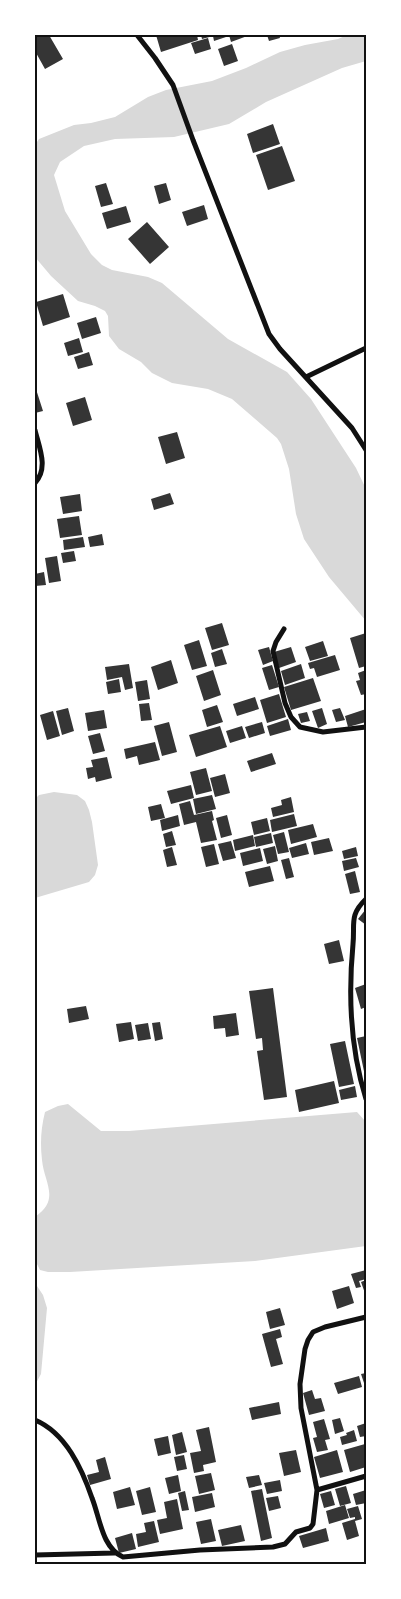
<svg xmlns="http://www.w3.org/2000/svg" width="401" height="1599" font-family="Spectral,serif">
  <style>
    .water { fill: #d9d9d9 }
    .building { fill: #353535 }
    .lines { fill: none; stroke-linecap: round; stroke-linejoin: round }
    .minor { stroke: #111; stroke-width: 5 }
    .neatline { fill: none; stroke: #111; stroke-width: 2 }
  </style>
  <rect width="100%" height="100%" fill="#fff"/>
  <path class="water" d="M347 35H366V61L342 68 266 102 229 124 174 137 115 139 84 146 60 162 54 175 65 211 91 254 102 265 112 270 148 277 162 283 228 339 287 372 311 399 356 468 366 489V621L329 577 304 539 296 514 289 469 281 444 277 438 232 399 208 389 172 383 152 373 141 362 119 349 109 336 108 316 105 311 95 306 78 301 51 276 35 257V145L39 139 74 125 91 123 115 117 148 97 166 90 212 81 246 68 280 52 305 45 338 39Z
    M54 792 77 795 85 801 89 810 92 822 98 865 95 875 89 882 35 898V799L39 795Z
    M68 1104 101 1131H129L357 1112 366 1122V1246L255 1261 70 1272H48L40 1270 35 1260V1217C61 1199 44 1183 42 1160 40 1143 41 1128 45 1112L58 1106Z
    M35 1283 43 1295 47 1308 41 1374 35 1385Z"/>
  <path class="building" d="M35 35H49L63 59 45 69 35 51Z
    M156 35H197L198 40 161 52Z
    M201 35H225L226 37 214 41 213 36 202 39Z
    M229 35H250L231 42Z
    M267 35H279L280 38 269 41Z
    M208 38 211 49 195 54 191 43Z
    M232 44 238 61 224 66 218 49Z
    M273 124 280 144 253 153 247 134Z
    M282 146 295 181 268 190 256 155Z
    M106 183 113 204 101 207 95 186Z
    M166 183 171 200 159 204 154 186Z
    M204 205 208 219 187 226 182 212Z
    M126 206 131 222 107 229 102 213Z
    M147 222 169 247 150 264 128 239Z
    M63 294 70 317 43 326 36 302Z
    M96 317 101 333 82 339 77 323Z
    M79 338 83 352 68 356 64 343Z
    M89 352 93 365 78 369 74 357Z
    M35 386 43 411 35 413Z
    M85 397 92 420 73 426 66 403Z
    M177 432 185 458 166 464 158 437Z
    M170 493 174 504 154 510 151 499Z
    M80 494 82 511 63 514 60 497Z
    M79 516 82 535 60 538 57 519Z
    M102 534 104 545 90 547 88 537Z
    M83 537 85 547 64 550 63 540Z
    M74 551 76 561 63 563 61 553Z
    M57 556 61 581 49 583 45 558Z
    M44 572 46 585 35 586V574Z
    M222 623 229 645 212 650 205 628Z
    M366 633V666L359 668 350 638Z
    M199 640 207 666 192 670 184 645Z
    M323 641 328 656 310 661 305 647Z
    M269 647 273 661 263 665 258 650Z
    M291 647 296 662 279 668 274 652Z
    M222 649 227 664 215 667 211 653Z
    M335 655 340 670 317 677 314 668 310 669 308 663Z
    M171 660 178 683 158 690 151 667Z
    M129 664 133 688 125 690 122 677 107 680 105 667Z
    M301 664 305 678 285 685 281 671Z
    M272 665 279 687 269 690 262 668Z
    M213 670 221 695 204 701 196 676Z
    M366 670V694L361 695 356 681 360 680 358 673Z
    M313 678 321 701 291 710 284 687Z
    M119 679 121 692 108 694 106 682Z
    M147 680 150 699 138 701 135 682Z
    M279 694 286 717 267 723 260 700Z
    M255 697 259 709 237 716 233 704Z
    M149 703 152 720 141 721 139 704Z
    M217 705 223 722 207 727 202 710Z
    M68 708 74 731 62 735 56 711Z
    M322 708 327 724 318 728 312 711Z
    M340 708 345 720 336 722 332 710Z
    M366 709V722L348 727 345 716Z
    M104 710 107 728 88 731 85 713Z
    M53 711 60 736 47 740 40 715Z
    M307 712 310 721 301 723 298 714Z
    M288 719 291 730 270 736 267 726Z
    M169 722 177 752 162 756 154 726Z
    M262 722 265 733 249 738 245 727Z
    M220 726 227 747 196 757 189 735Z
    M242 726 246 738 230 743 226 731Z
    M100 733 105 751 93 754 88 736Z
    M155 742 160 760 139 765 137 756 126 759 124 749Z
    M272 753 276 764 251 772 247 761Z
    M107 757 112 778 96 782 95 777 88 779 86 768 93 767 91 760Z
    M206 768 212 791 196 795 190 772Z
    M225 774 230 793 215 797 210 778Z
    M191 785 194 798 171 804 167 791Z
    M212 795 216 809 196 814 193 799Z
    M291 797 294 812 273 817 271 808 282 805 281 800Z
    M190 801 194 815 212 811 214 820 212 821 217 840 201 843 196 822 184 825 179 804Z
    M161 804 165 818 151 821 148 807Z
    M294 814 297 826 272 832 270 820Z
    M178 815 180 826 162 831 160 820Z
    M227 815 232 835 221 838 216 818Z
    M267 818 270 831 254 835 251 822Z
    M313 824 317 837 291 844 288 830Z
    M172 831 176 845 166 847 163 834Z
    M284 832 289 852 278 854 273 835Z
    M271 833 273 843 256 847 254 837Z
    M253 835 255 846 235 851 233 840Z
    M329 838 333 851 314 855 311 842Z
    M231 841 236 858 223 861 218 844Z
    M306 843 309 854 292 858 289 848Z
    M214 844 219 864 206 867 201 847Z
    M275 846 278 861 267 864 263 849Z
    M172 847 177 865 167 867 163 850Z
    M356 847 358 856 344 859 342 851Z
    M260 848 263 861 243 866 240 853Z
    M289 858 294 877 286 879 281 860Z
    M356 858 359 867 344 871 342 861Z
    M270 866 274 881 249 887 245 872Z
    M355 871 360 892 350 894 345 874Z
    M366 909V925L358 919Z
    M339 940 344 961 329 964 324 944Z
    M366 984V1007L361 1009 355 988Z
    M273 988 287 1097 264 1100 257 1051 263 1050 262 1038 256 1039 249 991Z
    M86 1006 89 1019 69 1023 67 1009Z
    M236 1013 239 1035 226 1037 225 1028 214 1029 213 1016Z
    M131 1022 134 1039 119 1042 116 1024Z
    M160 1022 163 1039 155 1041 152 1023Z
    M148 1023 151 1039 138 1041 135 1025Z
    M366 1036V1076H365L357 1038Z
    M345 1041 354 1084 339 1087 330 1044Z
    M334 1081 339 1103 299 1112 295 1090Z
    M355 1086 357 1097 341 1100 339 1090Z
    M366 1270V1279L359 1281 361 1287 356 1288 351 1274Z
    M366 1280V1296L361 1282Z
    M349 1286 354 1303 337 1309 332 1291Z
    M280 1308 285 1325 270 1329 266 1312Z
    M280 1329 282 1337 276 1339 283 1364 271 1367 262 1334Z
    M366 1373V1389L361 1374Z
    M359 1376 362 1387 338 1394 334 1383Z
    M312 1390 315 1399 321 1398 325 1411 309 1415 303 1393Z
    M279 1402 281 1414 252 1420 249 1408Z
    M340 1418 344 1431 335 1434 332 1420Z
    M324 1419 330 1439 325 1440 328 1450 317 1452 313 1438 317 1437 313 1422Z
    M366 1423V1436L360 1437 357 1426Z
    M209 1427 216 1462 203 1465 204 1471 194 1473 190 1453 201 1451 196 1430Z
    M354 1430 357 1441 342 1445 340 1437 347 1435 346 1433Z
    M182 1432 187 1452 176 1455 172 1435Z
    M168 1436 171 1453 158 1456 154 1439Z
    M365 1444 366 1467 350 1472 344 1450Z
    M296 1450 301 1472 284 1476 279 1453Z
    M337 1450 343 1472 320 1478 314 1457Z
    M184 1455 187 1469 177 1471 174 1457Z
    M105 1457 111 1479 90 1485 87 1475 99 1472 96 1460Z
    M211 1473 215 1490 199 1494 195 1476Z
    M178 1475 181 1491 169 1494 165 1478Z
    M259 1475 262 1485 249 1488 246 1477Z
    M280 1480 282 1491 267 1494 264 1483Z
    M346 1486 351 1503 340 1506 335 1489Z
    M130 1487 135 1505 117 1509 113 1492Z
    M150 1487 156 1512 142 1515 136 1491Z
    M262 1489 272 1538 261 1541 251 1491Z
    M366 1490V1503L356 1505 353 1494Z
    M185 1491 189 1510 182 1511 178 1493Z
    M331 1491 335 1505 324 1508 320 1494Z
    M212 1493 215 1507 195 1512 192 1497Z
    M278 1496 281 1508 269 1511 266 1498Z
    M177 1499 183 1529 160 1534 157 1520 167 1518 164 1502Z
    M345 1505 349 1518 329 1524 326 1511Z
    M358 1506 362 1519 355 1521 359 1536 347 1540 342 1523 355 1519V1517L350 1518 347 1509Z
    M211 1519 216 1541 201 1544 196 1522Z
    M154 1521 159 1542 138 1547 136 1534 146 1532 144 1523Z
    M241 1525 245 1541 222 1546 218 1530Z
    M326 1528 329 1541 303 1548 299 1536Z
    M132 1533 136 1549 119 1553 115 1538Z"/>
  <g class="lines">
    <path class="minor" d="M137 35 155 58 173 85 193 140 269 334 280 349 352 428 366 450
      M306 377 366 348
      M35 430C39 447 49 468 35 483
      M284 629 276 642 273 651 285 703 291 717 300 727 323 732 366 727
      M366 899C349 915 355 924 353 944 348 997 350 1048 366 1099
      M35 1420C66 1433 82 1469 92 1498 100 1518 102 1548 123 1557L200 1550 273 1547 285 1544 296 1532 310 1528 313 1524 317 1490 301 1408 300 1384 305 1349 308 1340 313 1332 325 1327 366 1317
      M317 1490 366 1476
      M35 1555 114 1553"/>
  </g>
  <rect width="401" height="1599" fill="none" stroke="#ffffff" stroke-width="72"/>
  <rect x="36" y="36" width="329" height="1527" class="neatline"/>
</svg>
